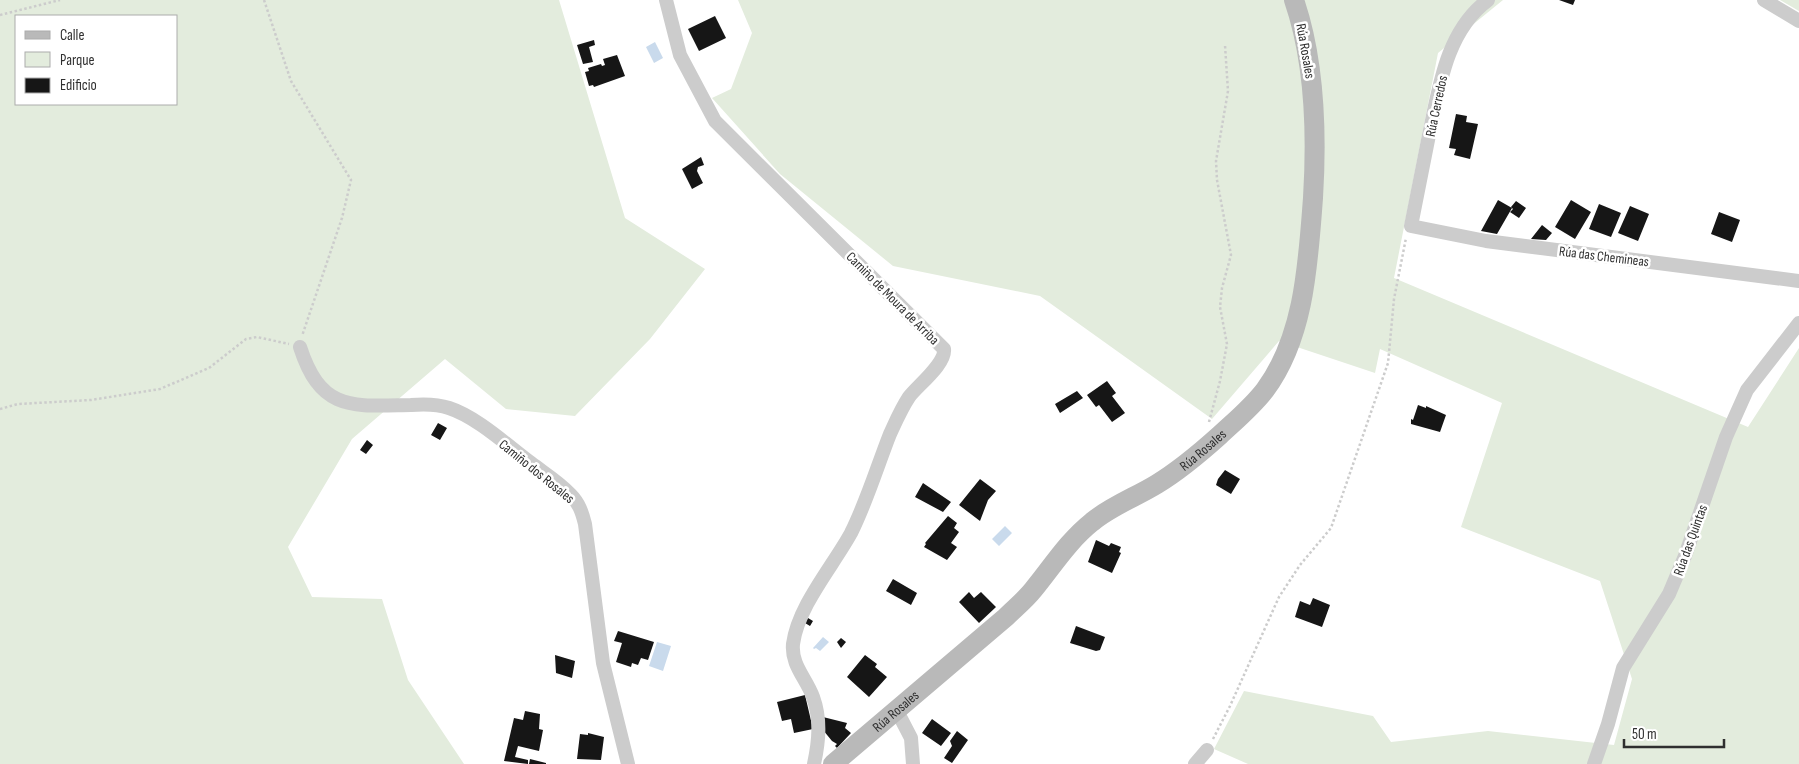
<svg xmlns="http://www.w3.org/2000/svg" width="1799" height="764" font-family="'Sofia Sans Condensed',sans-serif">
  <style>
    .green { fill: #e3ecdd; fill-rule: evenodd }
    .water { fill: #c9daec }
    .building { fill: #161616 }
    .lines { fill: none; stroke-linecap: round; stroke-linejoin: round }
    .path { stroke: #ccc; stroke-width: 2.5; stroke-dasharray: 2.5 2.5; stroke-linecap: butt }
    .street { stroke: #ccc; stroke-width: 14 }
    .secondary { stroke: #b9b9b9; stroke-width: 20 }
    .labels { text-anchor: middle; stroke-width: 5; stroke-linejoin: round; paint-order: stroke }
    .street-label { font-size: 14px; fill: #2f2f2f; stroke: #fff }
  </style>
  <rect width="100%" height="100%" fill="#fff"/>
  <path class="green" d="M0 0H559L625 218 705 269 650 339 575 416 506 409 445 359 352 439 288 547 312 597 382 599 408 680 464 764H0ZM16 16H176V104H16Z
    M738 0H1503L1438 53 1394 278 1748 427 1799 348V764H1248L1214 749 1244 691 1373 716 1391 742 1488 731 1614 745 1632 679 1600 581 1461 527 1502 403 1380 349 1375 373 1279 341 1212 419 1040 296 893 266 780 174 712 98 731 89 752 33Z
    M1780 0H1799V11Z"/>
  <path class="water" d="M655 42 663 58 654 63 646 47Z
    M1005 526 1012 533 999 546 992 539Z
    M823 637 829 642 820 651 816 648 814 649 813 648Z
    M657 642 671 646 663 671 649 666Z"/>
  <path class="building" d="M1559 0H1575L1573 5Z
    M715 16 726 38 699 51 688 29Z
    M594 40 595 45 589 47 593 62 583 64 577 45Z
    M617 55 625 76 594 87 593 85 589 86 585 72 589 71 588 68 601 64 602 66 605 65 603 59Z
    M1456 114 1467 116 1466 122 1478 124 1470 159 1454 155 1456 149 1449 148Z
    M701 157 704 165 698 167 697 171 703 183 692 189 682 169Z
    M1498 200 1512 208 1497 234 1481 231Z
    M1571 200 1591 212 1575 239 1555 227Z
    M1516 201 1526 208 1519 218 1510 212 1513 209 1511 207Z
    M1599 204 1621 213 1611 237 1589 229Z
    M1630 206 1649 214 1638 241 1618 233Z
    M1719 212 1740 220 1732 242 1711 234Z
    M1542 225 1552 233 1546 240 1531 239Z
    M1107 381 1116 393 1112 396 1125 413 1112 422 1099 405 1096 407 1087 395Z
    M1077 391 1083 398 1060 413 1055 404Z
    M1418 405 1426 408V406L1446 415 1440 432 1411 424V419L1413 420Z
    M438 423 447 428 440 440 431 435Z
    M367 440 373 445 366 454 360 450Z
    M1225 470 1240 479 1231 494 1216 485 1218 479Z
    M980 479 996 491 988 500 980 521 959 505Z
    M923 483 951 502 943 512 915 497Z
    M948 516 957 523 954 528 959 532 951 543 957 547 947 560 924 547 926 544 925 543Z
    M1096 540 1109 546 1111 543 1121 547 1119 552 1121 553 1112 573 1088 562Z
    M893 579 917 593 911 605 886 591Z
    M969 592 974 598 981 592 996 607 979 623 959 602Z
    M1313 598 1330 605 1322 627 1295 617 1300 601 1310 605Z
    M808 618 813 621 810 626 805 623Z
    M1076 626 1105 637 1100 650 1096 651 1070 643Z
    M618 631 654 642 648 660 641 658 638 665 632 663 631 667 616 662 622 643 614 641Z
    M841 638 846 642 841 648 837 642Z
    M555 655 575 661 572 678 556 673Z
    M865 655 877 664 875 667 887 677 869 697 847 677Z
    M805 695 813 729 794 733 791 719 782 721 777 702Z
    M525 711 540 714 539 729 543 730 539 751 518 746 515 757 528 760V764L504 761 514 718 523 720Z
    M823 717 847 723 845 728 851 733 837 748 835 746 837 744 832 741 823 730Z
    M932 719 951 733 941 746 922 733Z
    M957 731 968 740 952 763 944 758 952 746 950 741Z
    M588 733 604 737 601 760 577 759 580 734 588 735Z
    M530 759 546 763V764H529Z"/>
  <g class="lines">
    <path class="path" d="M264 0 291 81 351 180 342 218 302 336
      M0 15 60 0
      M0 409 18 404 91 400 160 389 209 368 246 339 257 337 289 344
      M1209 422 1220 381 1227 344 1220 307 1222 288 1231 255 1217 180 1216 161 1228 91 1225 45
      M1213 739 1230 706 1279 597 1300 565 1331 528 1388 363 1394 299 1406 238"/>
    <path class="street" d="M666 0 680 55 715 121 944 349C946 364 918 385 909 397 901 409 896 421 890 434 877 467 867 501 851 533 833 566 798 606 793 644 791 665 806 678 813 697 821 719 819 741 814 764
      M1488 0C1446 31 1439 88 1429 135 1423 165 1417 195 1411 226L1486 241 1799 281
      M1764 0 1799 21
      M300 347C321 412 352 406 411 405 423 404 437 404 449 408 477 417 508 446 531 463 544 473 559 482 570 494 579 503 582 512 585 524L603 663 628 764
      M897 711 911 738 913 764
      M1195 764 1207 750
      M1594 764 1608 724 1623 668 1669 594 1685 556 1726 437 1747 390 1799 323"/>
    <path class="secondary" id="s1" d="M833 764 1006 617C1015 608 1025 600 1033 590 1052 567 1068 541 1092 522 1111 506 1136 497 1157 484 1180 470 1200 453 1220 435 1235 421 1252 407 1265 390 1305 336 1308 262 1313 198 1317 133 1315 61 1294 0"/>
  </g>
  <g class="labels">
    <g class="street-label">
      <text transform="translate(1306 51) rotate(80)" y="5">Rúa Rosales</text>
      <text transform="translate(1436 106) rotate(-78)" y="5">Rúa Cerredos</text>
      <text transform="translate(1604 256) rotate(7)" y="5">Rúa das Chemineas</text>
      <text transform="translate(893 298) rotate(45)" y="5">Camiño de Moura de Arriba</text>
      <text dy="5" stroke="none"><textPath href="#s1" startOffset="488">Rúa Rosales</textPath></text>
      <text transform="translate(537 471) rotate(39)" y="5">Camiño dos Rosales</text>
      <text transform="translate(1690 540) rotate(-70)" y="5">Rúa das Quintas</text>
      <text dy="5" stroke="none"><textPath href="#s1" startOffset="82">Rúa Rosales</textPath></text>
    </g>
  </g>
  <rect x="15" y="15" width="162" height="90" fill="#ffffff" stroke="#acacac"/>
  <rect x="25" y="31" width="25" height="8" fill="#b9b9b9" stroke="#acacac"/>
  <text x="60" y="40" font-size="15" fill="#2f2f2f">Calle</text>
  <rect x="25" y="52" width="25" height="15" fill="#e3ecdd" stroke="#acacac"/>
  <text x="60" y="65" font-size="15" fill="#2f2f2f">Parque</text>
  <rect x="25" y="78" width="25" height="15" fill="#161616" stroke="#acacac"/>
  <text x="60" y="90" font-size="15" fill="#2f2f2f">Edificio</text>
  <path d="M1624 739v8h100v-8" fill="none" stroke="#2f2f2f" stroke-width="2.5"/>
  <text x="1632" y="739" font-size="15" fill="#2f2f2f" stroke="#ffffff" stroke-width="4" paint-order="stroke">50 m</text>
</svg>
